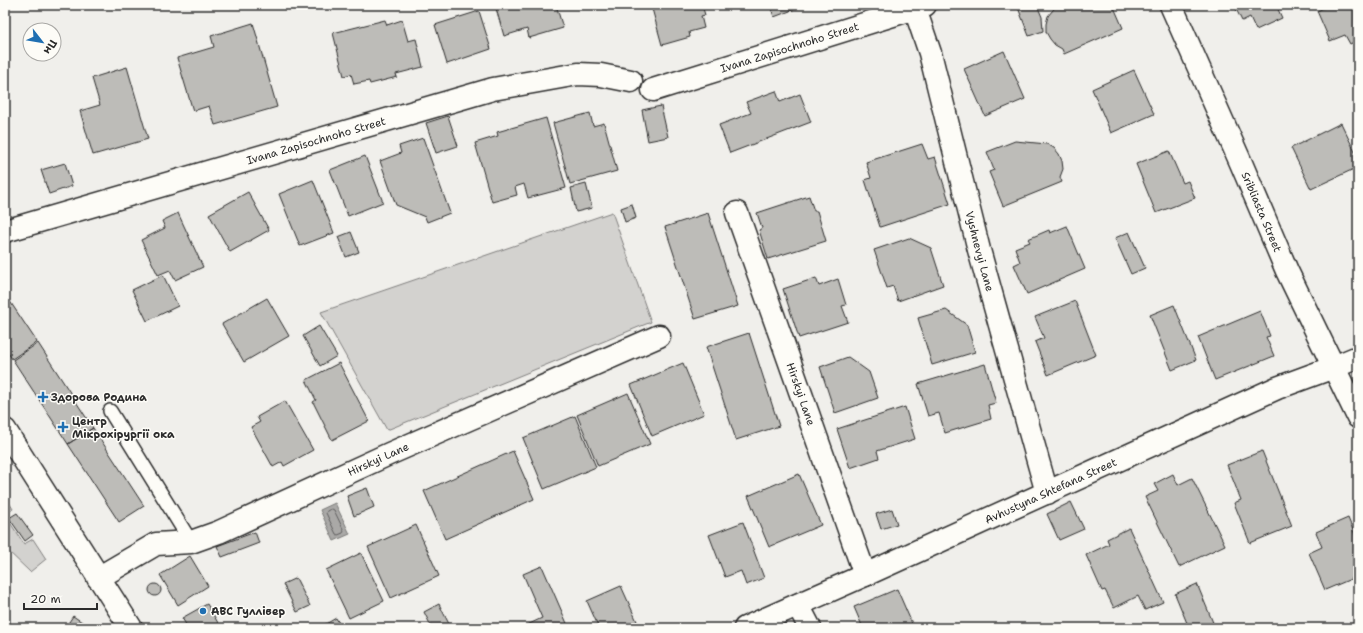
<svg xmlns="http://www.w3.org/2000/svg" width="1363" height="633" font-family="'Shantell Sans',sans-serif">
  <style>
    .green { fill: #d3d2cf; stroke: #7f7e7d }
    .water { fill: #aaa9a7; stroke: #777775 }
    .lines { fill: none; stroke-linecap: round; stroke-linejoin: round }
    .shore { stroke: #5e5d5d; stroke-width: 1 }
    .building { fill: #bdbcb8; stroke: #2b2b2b }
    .service-casing { stroke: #2b2b2b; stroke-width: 16 }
    .minor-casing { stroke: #2b2b2b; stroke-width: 25 }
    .tertiary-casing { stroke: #2b2b2b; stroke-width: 25 }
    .service { stroke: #fdfcf7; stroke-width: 13 }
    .minor { stroke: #fdfcf7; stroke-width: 22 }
    .tertiary { stroke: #fdfcf7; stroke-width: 22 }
    .poi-dot { fill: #1f6fb2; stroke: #fdfcf7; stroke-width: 1.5 }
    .labels { text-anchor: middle; stroke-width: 3; stroke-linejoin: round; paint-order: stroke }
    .street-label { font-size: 11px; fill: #2b2b2b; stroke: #fdfcf7 }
    .poi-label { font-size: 11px; font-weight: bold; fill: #2b2b2b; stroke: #fdfcf7; text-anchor: start }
  </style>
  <rect width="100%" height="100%" fill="#f0efeb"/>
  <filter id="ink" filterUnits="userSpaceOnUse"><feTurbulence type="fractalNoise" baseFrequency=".025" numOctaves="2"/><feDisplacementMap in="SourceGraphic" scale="8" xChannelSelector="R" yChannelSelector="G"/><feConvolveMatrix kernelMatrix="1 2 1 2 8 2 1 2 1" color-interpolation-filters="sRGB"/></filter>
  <g filter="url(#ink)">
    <path class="green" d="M612 212 651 322 387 430 321 312Z
      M5 496 13 509 5 515 24 544 33 539 46 559 30 572 5 548Z"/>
    <path class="water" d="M335 503 350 534 334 541 320 510Z"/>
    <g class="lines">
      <path class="shore" d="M332 509 334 510 344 531 343 533 338 535 336 534 326 513 327 511Z"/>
    </g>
    <path class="building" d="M495 5H556L563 28 529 38 527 29 504 36Z
      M651 5H702L705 15 701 16 704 28 689 32 690 37 662 45Z
      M770 5H806L774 17Z
      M1017 5H1037L1042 17 1043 31 1029 36Z
      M1057 5H1113L1123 28 1064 54 1062 49 1055 45 1050 39 1046 32V24L1048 16Z
      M1234 5H1276L1282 18 1256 30 1250 17 1242 21Z
      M1330 5H1354L1358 14V40L1350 44 1345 35 1330 41 1317 11Z
      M479 11 491 49 447 64 435 25Z
      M385 20 387 25 402 20 408 41 416 39 423 67 396 74 397 77 370 84 369 81 354 84 351 74 344 76 333 33Z
      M253 23 277 107 215 125 209 106 193 111 177 58 214 47 211 36Z
      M1004 51 1025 99 985 116 964 69Z
      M127 67 148 139 93 155 80 111 100 105 92 78Z
      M1134 70 1154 114 1111 133 1092 89Z
      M776 91 780 102 800 94 811 122 730 153 719 125 751 113 746 102Z
      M661 106 668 137 648 141 642 110Z
      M590 113 593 126 604 123 617 171 570 184 553 123Z
      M448 116 458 146 436 153 426 123Z
      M546 118 566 188 528 198 524 184 515 187 517 195 492 202 475 143 498 136 497 132Z
      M1341 123 1358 158V167L1311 189 1291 148Z
      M423 138 450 213 427 222 425 217 396 205 380 161 401 153 399 146Z
      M1015 141 1047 144 1054 148 1059 154 1062 161 1063 169 1060 177 1062 182 1003 206 989 172 994 170 987 152Z
      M922 144 928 159 935 157 950 204 880 227 865 180 871 178 866 162Z
      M1169 151 1183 183 1188 181 1195 198 1156 213 1136 164Z
      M365 156 383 202 348 216 330 170Z
      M65 163 72 186 49 194 41 170Z
      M313 180 334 233 300 246 279 194Z
      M586 184 592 208 576 212 571 188Z
      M248 192 269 230 230 252 209 214Z
      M809 196 814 211H817L826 241 768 259 759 230 762 228 757 213Z
      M632 204 636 218 625 222 621 208Z
      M178 213 203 267 175 280 170 270 158 275 141 240 165 228 162 221Z
      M708 213 738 306 695 319 665 227Z
      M1067 226 1085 269 1027 294 1014 265 1020 262 1015 248 1030 242 1028 239 1049 230 1050 233Z
      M351 232 359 252 346 257 338 237Z
      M1129 232 1145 268 1131 274 1115 238Z
      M909 238 931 248 943 285 898 301 893 286 887 288 874 250Z
      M163 275 178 306 147 321 132 290Z
      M816 278 819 286 838 279 846 305 842 306 848 322 799 338 783 289Z
      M5 294 37 342 12 359 5 348Z
      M267 298 289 336 244 362 222 324Z
      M1075 301 1096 355 1048 375 1035 342 1044 338 1035 317Z
      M1174 305 1196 360 1172 370 1150 315Z
      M946 310 967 325 975 352 932 365 918 318Z
      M1260 311 1270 336 1266 337 1274 356 1215 380 1198 337Z
      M319 326 337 356 320 366 303 336Z
      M749 333 779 426 736 440 706 347Z
      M38 343 93 428 68 444 13 360Z
      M848 357 869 372 878 398 835 413 820 367Z
      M339 363 369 421 332 440 313 402 316 400 306 380Z
      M683 363 704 414 652 436 631 385Z
      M985 364 996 403 988 405 991 419 945 433 939 413 928 416 918 384Z
      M628 393 650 444 598 466 577 415Z
      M285 401 313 450 284 466 282 462 273 467 251 427 260 422 257 417Z
      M905 407 915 439 877 451 879 458 850 468 837 429Z
      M575 416 596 467 544 489 523 438Z
      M93 428 144 506 119 522 68 444Z
      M513 451 534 499 445 539 424 491Z
      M1262 451 1292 526 1250 543 1234 503 1241 500 1227 465Z
      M799 474 821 525 769 547 748 496Z
      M1173 474 1178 485 1192 478 1225 545 1179 567 1145 497 1158 491 1154 484Z
      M367 488 374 507 354 516 347 496Z
      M1071 502 1084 529 1059 540 1047 514Z
      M892 509 897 524 881 529 876 514Z
      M17 513 33 535 25 541 9 518Z
      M1348 518 1358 542V576L1325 590 1309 553 1322 547 1316 532Z
      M743 522 764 578 746 585 741 571 725 577 709 535Z
      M416 525 439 576 391 598 368 547Z
      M1129 528 1163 602 1145 610 1138 596 1114 608 1105 590 1102 591 1086 555 1109 544 1107 539Z
      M255 532 259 543 222 557 217 546Z
      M361 553 384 601 349 618 326 570Z
      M190 556 208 586 178 605 160 575Z
      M542 566 569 628H523V627L542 618 523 574Z
      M296 578 310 606 297 612 283 584Z
      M149 590a6 6 0 1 1 12 0a6 6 0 1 1-12 0Z
      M1197 584 1214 625 1208 628H1189L1175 594Z
      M621 586 640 628H599L587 601Z
      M897 589 914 628H863L854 607Z
      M207 604 221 628H188L182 618Z
      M439 604 451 628H432L424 612Z
      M73 616 91 628H65Z
      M336 618 342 628H319Z"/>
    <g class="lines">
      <defs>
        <path id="service" d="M110 411 191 542"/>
        <g id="minor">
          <path id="s1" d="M1171 5 1241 163 1287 271 1358 417"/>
          <path id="s2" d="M915 9 930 53 979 250 1047 493"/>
          <path id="s3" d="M653 90 925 5"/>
          <path id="s4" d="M737 213 865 575"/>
          <path id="s5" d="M5 231 493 89 578 74 601 75 631 81"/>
          <path id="s6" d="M98 578 156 544 191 542 219 532 389 454 659 336"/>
          <path d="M798 605 810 628"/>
          <path id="s7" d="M745 628 865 575 1277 388 1334 367 1358 357"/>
        </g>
        <path id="tertiary" d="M5 430 131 628"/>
      </defs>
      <use href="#service" class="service-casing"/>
      <use href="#minor" class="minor-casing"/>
      <use href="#tertiary" class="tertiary-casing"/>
      <use href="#service" class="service"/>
      <use href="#minor" class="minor"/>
      <use href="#tertiary" class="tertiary"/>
    </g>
  </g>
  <g class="poi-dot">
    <path d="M41 391h4v4h4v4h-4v4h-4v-4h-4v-4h4z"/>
    <path d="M61 421h4v4h4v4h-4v4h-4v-4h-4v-4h4z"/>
    <circle cx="203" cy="611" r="4"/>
  </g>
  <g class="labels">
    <g class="street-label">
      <text dy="4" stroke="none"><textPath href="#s3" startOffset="143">Ivana Zapisochnoho Street</textPath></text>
      <text dy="4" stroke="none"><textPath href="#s5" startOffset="324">Ivana Zapisochnoho Street</textPath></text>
      <text dy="4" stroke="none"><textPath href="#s1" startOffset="226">Sribliasta Street</textPath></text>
      <text dy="4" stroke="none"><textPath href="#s2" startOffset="251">Vyshnevyi Lane</textPath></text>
      <text dy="4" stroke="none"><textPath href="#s4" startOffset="192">Hirskyi Lane</textPath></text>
      <text dy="4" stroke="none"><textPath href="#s6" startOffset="307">Hirskyi Lane</textPath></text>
      <text dy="4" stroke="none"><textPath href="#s7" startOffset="335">Avhustyna Shtefana Street</textPath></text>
    </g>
    <g class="poi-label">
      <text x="51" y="401">Здорова Родина</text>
      <text x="72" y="425">Центр<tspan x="72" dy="13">Мікрохірургії ока</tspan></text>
      <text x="211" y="615">АВС Гуллівер</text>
    </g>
  </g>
  <rect width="1363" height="633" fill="none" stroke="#fdfcf7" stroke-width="20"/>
  <rect x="10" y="10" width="1343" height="613" fill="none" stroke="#2b2b2b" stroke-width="1.5" filter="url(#ink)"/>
  <g transform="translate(42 42) rotate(121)"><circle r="19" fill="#fdfcf7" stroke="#a9a8a5"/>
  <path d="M0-3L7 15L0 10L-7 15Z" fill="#1f6fb2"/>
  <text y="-6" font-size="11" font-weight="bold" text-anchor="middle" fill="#2b2b2b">Пн</text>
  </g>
  <path d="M24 603v6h73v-6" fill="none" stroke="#2b2b2b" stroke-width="2"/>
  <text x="30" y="603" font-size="12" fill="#2b2b2b" stroke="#fdfcf7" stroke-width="3" paint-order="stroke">20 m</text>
</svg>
